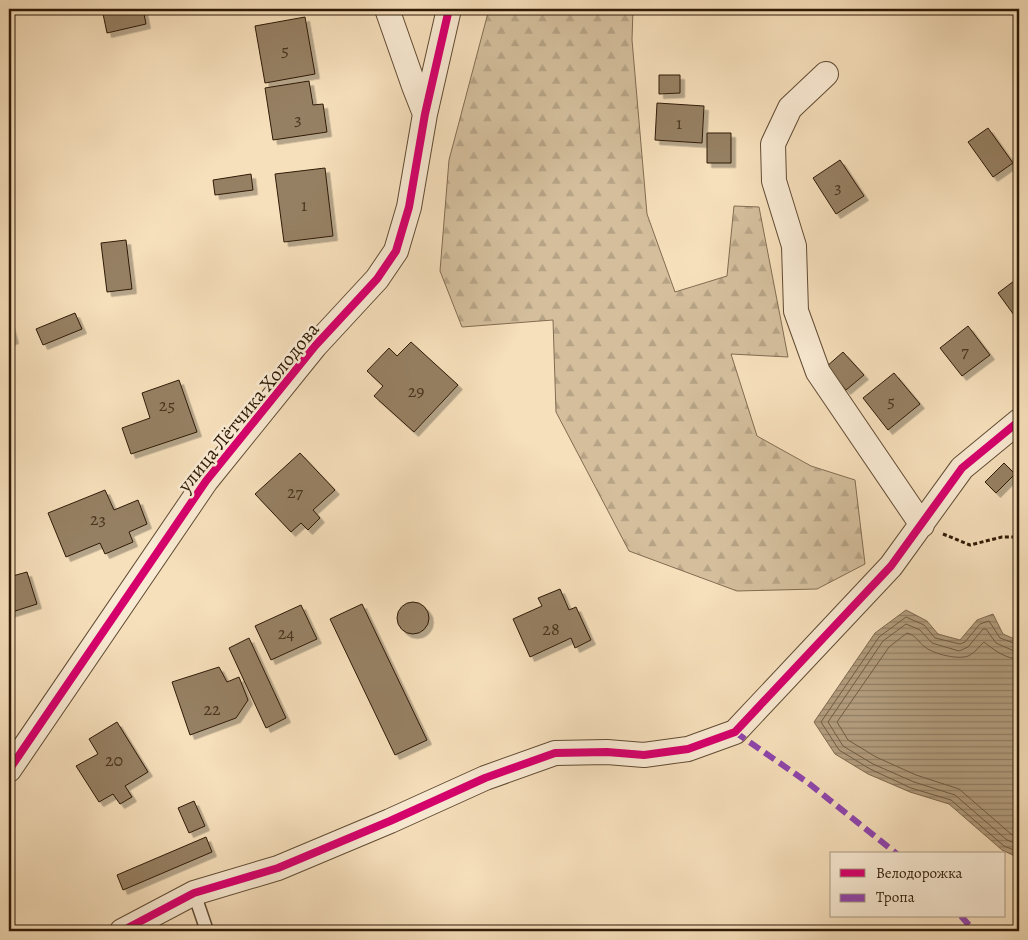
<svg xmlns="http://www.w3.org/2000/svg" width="1028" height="940" font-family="Alegreya,serif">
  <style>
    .forest { fill: url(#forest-firs); stroke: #826c51 }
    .water { fill: url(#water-rules); stroke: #7e684d }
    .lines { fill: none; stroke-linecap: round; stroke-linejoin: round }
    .shore { stroke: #705b42; stroke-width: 1 }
    .building { fill: #968064; stroke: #2f1a06; filter: url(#shadow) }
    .service-casing { stroke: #614b33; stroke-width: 15 }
    .minor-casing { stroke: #614b33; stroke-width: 26 }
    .path { stroke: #2f1a06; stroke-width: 3; stroke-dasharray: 4 2.5; stroke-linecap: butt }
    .service { stroke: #f9ead3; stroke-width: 12 }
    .minor { stroke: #f9ead3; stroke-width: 24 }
    .quiet { stroke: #8e44ad; stroke-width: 6; stroke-dasharray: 12 6; stroke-linecap: butt }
    .cycleway-casing { stroke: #f9ead3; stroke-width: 11 }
    .cycleway { stroke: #d6006c; stroke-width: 8 }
    .labels { text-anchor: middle; stroke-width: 5; stroke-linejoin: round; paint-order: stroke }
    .number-label { font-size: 18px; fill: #49341e }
    .street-label { font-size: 20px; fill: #2f1a06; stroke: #f9ead3 }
  </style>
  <defs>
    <pattern id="forest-firs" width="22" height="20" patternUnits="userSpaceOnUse" patternTransform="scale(1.25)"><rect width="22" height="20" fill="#d4be9c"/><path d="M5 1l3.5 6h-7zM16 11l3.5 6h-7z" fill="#b6a385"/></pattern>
    <pattern id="water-rules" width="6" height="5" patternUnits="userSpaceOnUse" patternTransform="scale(1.25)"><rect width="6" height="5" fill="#b29c7d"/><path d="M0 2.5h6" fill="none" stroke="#917e64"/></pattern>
    <filter id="shadow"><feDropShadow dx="4.5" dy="4.5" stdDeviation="0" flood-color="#0004"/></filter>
  </defs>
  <rect width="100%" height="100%" fill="#f6dfbb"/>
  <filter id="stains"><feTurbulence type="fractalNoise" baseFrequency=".004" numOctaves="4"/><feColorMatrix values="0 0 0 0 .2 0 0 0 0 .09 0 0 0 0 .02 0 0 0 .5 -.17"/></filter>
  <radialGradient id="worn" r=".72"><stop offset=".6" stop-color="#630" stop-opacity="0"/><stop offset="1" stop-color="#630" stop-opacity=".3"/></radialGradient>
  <path class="forest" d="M489 9H633L632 40 647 214 675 292 727 276 734 206 759 207 788 357 731 354 757 436 811 466 855 480 865 564 817 589 737 591 629 551 556 412 553 320 462 327 440 271 449 160Z"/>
  <path class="water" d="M906 610 927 621 938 634 960 640 977 620 993 614 1003 634 1019 641V858L1002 850 949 804 910 792 868 774 835 754 814 722 875 633Z"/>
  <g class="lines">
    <path class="shore" d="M1019 645 1000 638 989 621 980 624 965 642 960 644 935 638 924 625 906 617 879 637 821 722 839 750 870 769 911 788 951 800 1004 846 1019 852
      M1019 652 1014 651 996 643 986 629H983L968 647 959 651 932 643 920 630 906 624 883 641 828 722 843 746 873 764 914 782 955 795 1007 840 1019 845
      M1019 659C1006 659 994 650 984 642 979 646 976 652 970 655 961 661 933 654 925 647 918 642 916 635 907 633L889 647 837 722 848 740 876 757 916 775 959 789 1011 834 1019 837"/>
  </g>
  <path class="building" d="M102 9H143L146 24 107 33Z
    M305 17 315 74 265 83 255 26Z
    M659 75H680V93L659 94Z
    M309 81 313 105 323 104 327 132 273 140 265 88Z
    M657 103 704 106 702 143 655 140Z
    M988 128 1013 163 993 177 968 142Z
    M707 133H731V163H707Z
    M840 160 864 196 836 214 813 178Z
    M325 168 333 236 284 242 275 174Z
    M251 174 253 190 215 195 213 180Z
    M126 240 132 289 107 292 101 243Z
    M1018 278 1019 280V322L998 293Z
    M75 313 82 329 43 345 36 329Z
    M10 324 14 339 9 341V325Z
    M968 326 990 355 962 376 940 348Z
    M411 342 458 385 414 432 374 396 383 386 367 371 389 348 397 356Z
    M843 352 864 375 846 390 826 367Z
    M894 373 920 404 888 430 863 398Z
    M179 380 197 432 131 454 122 428 150 418 142 393Z
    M300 453 335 490 313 510 320 518 308 530 301 523 291 532 255 494Z
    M1004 463 1015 474 996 493 985 482Z
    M105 490 114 510 138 500 147 524 129 532 133 542 105 554 100 543 66 557 48 513Z
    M27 572 37 604 9 613V577Z
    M560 589 569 610 576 607 591 640 575 648 571 638 530 657 513 619 542 606 538 598Z
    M397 618a16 16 0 1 1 32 0a16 16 0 1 1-32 0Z
    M362 604 427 740 395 755 330 619Z
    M301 605 317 639 271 660 255 626Z
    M249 638 286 718 266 728 229 648Z
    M219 667 227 682 239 677 248 700 236 718 190 735 172 682Z
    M117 722 148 772 125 786 132 797 120 804 113 794 99 802 76 766 98 754 89 739Z
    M194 801 205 826 189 833 178 808Z
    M206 837 212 852 123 890 117 875Z
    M607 927 608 931H596Z"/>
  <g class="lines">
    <defs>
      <path id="service" d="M194 893 207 931"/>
      <path id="minor" d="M387 9 414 86 425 114
        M826 74 790 108 773 144 774 181 794 246 796 311 818 372 922 525
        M9 770 206 481 315 346 377 279 396 251 409 207 425 114 449 9
        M122 931 194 893 278 868 390 821 485 778 555 753 607 752 644 755 688 749 735 732 891 566 962 468 1019 421"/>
    </defs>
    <use href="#service" class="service-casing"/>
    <use href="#minor" class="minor-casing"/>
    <path class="path" d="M943 534 970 545 1002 537H1019"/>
    <use href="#service" class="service"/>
    <use href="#minor" class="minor"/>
    <path class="quiet" d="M735 732 807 782 897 854
      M961 916 974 931"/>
    <defs>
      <path id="cycleway" d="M9 770 206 481 315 346 377 279 396 251 409 207 425 114 449 9
        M122 931 194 893 278 868 390 821 485 778 555 753 607 752 644 755 688 749 735 732 891 566 962 468 1019 421"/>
    </defs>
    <use href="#cycleway" class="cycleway-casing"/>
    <use href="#cycleway" class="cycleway"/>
  </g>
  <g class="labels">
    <g class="number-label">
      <text x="285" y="56">5</text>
      <text x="298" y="125">3</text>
      <text x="679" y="129">1</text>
      <text x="838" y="193">3</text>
      <text x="304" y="211">1</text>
      <text x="965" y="357">7</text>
      <text x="416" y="397">29</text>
      <text x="891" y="407">5</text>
      <text x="167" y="411">25</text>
      <text x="295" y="498">27</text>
      <text x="98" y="525">23</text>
      <text x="551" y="635">28</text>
      <text x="286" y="639">24</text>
      <text x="212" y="715">22</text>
      <text x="114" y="766">20</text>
    </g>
    <g class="street-label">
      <text transform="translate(248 407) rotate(-51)" y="7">улица Лётчика Холодова</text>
    </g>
  </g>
  <rect width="1028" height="940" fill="none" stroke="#f6dfbb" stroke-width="30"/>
  <rect x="10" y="10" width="1008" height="920" fill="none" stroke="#2f1a06" stroke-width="2.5"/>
  <rect x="15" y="15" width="998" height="910" fill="none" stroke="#2f1a06"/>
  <rect x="830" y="852" width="175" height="65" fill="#f9ead3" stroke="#a89781"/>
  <rect x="840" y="869" width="25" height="8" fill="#d6006c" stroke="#a89781"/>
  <text x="876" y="878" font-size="15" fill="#2f1a06">Велодорожка</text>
  <rect x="840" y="894" width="25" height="8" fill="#8e44ad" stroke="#a89781"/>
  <text x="876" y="902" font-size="15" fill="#2f1a06">Тропа</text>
  <rect width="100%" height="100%" filter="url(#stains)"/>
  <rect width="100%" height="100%" fill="url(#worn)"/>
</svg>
